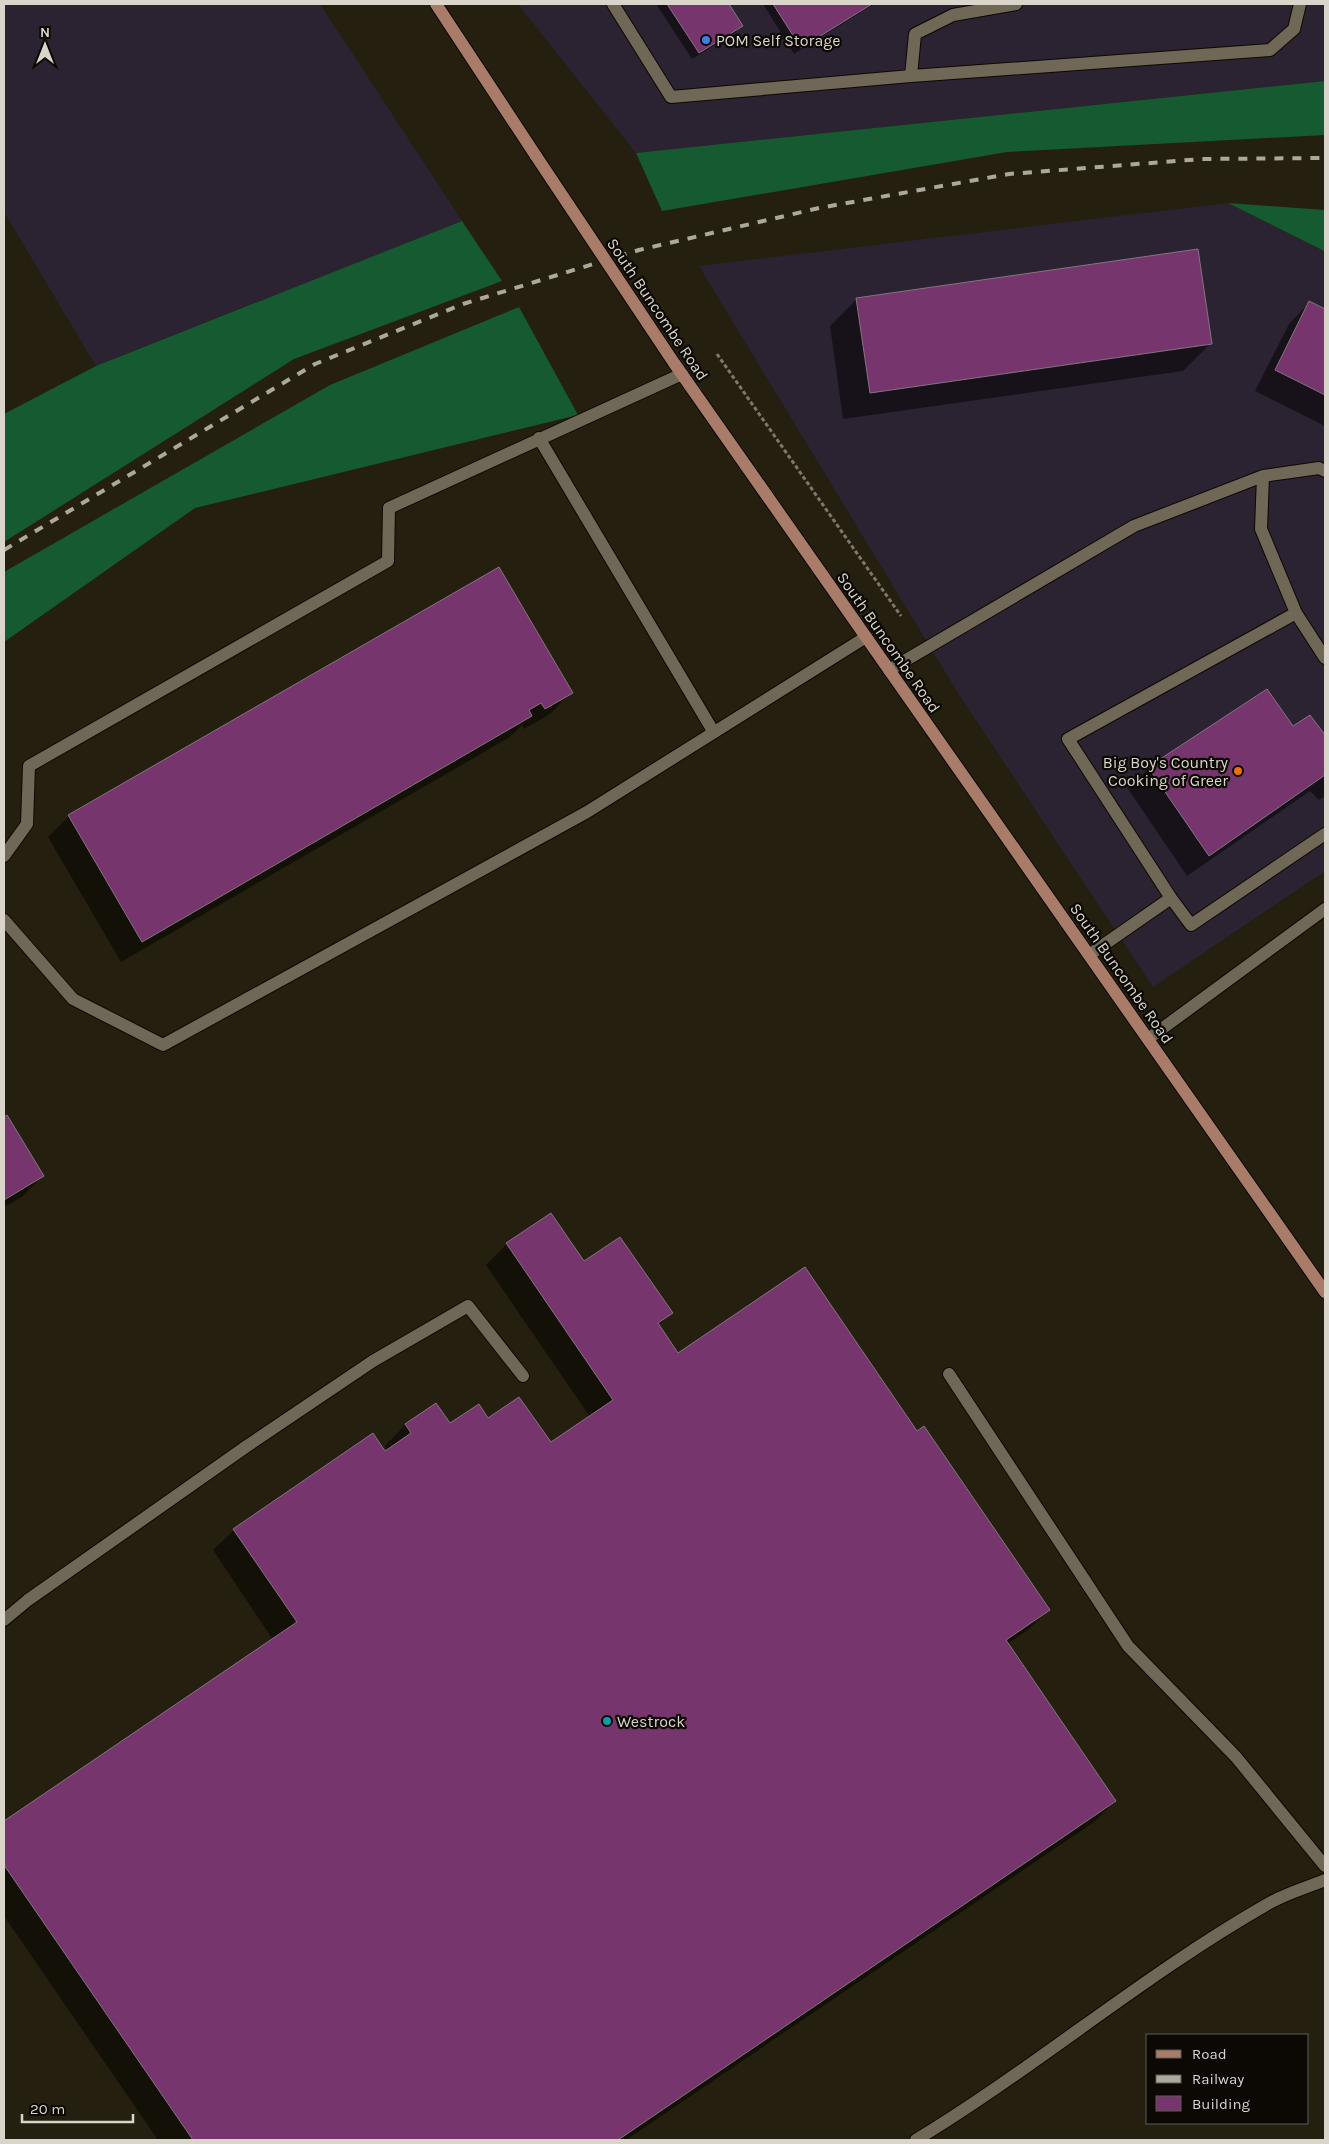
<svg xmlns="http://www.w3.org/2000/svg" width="1329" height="2144" font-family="Karla,sans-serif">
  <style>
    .commercial { fill: #2b2332 }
    .forest { fill: #165a31 }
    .shadow { fill: #0007 }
    .building { fill: #77356e; stroke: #847481 }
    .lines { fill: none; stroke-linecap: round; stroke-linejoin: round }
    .service-casing { stroke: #0e0800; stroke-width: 14 }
    .primary-casing { stroke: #0e0800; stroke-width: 14 }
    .path { stroke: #7d786b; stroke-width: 3; stroke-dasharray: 4 2.5; stroke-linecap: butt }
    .service { stroke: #6f6857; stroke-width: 12 }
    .primary { stroke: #a97c69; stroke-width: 12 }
    .rail { stroke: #aca89d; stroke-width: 4; stroke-dasharray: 9 9; stroke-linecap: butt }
    .primary-bridge-casing { stroke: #0e0800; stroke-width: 14; stroke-linecap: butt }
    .primary-bridge { stroke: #a97c69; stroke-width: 12 }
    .shop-dot { fill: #3f7fe0; stroke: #0c0904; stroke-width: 2 }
    .food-dot { fill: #e8710a; stroke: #0c0904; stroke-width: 2 }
    .culture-dot { fill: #0f9aa8; stroke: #0c0904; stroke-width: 2 }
    .labels { text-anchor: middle; stroke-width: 4.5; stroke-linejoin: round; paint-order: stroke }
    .poi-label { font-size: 16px; fill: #d9d5cb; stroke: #0c0904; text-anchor: start }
    .street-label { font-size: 16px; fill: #d9d5cb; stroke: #0c0904 }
  </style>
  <rect width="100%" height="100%" fill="#251f10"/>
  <path class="commercial" d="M4 4H320L462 221 96 366 4 212Z
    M518 4H1325V81L636 153Z
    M1228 203 1325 252V871L1153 987 958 693 699 266Z"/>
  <path class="forest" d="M1325 81V135L1007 152 662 211 636 153Z
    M1228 203 1325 210V252L1322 250Z
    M462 221 502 281 294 359 4 542V414L96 366Z
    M519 307 578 415 195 508 4 642V572L330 385Z"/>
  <path class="shadow" d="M656 4H727L741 26 735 33 692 59Z
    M763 4H874L794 54Z
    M857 299 1210 344 1183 371 843 419 830 326Z
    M1309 303 1325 311V426L1255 391 1289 324Z
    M571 693 550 714 524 729 522 725 510 737 121 962 48 837 69 816Z
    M1310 717 1325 738V796L1319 800 1310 791 1187 876 1128 789 1149 768 1293 728Z
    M6 1116 42 1176 22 1197 4 1207V1118Z
    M507 1244 584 1263 671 1313 658 1326 678 1355 917 1432 1048 1610 1028 1630 1007 1644 1115 1801 1094 1822 626 2140H158L4 1916V1823L273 1640 213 1550 234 1530 384 1453 388 1451 385 1446 405 1425 436 1404 450 1425 488 1419 550 1444 590 1417 486 1265Z"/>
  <path class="building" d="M667 4H729L743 26 699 53Z
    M773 4H872L801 48Z
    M1198 249 1212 344 870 393 856 298Z
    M1309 301 1325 309V395L1275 370Z
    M499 567 573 693 545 709 541 703 529 710 532 716 142 942 68 815Z
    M1267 689 1293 726 1310 715 1325 735V775L1209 856 1148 767Z
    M7 1115 44 1176 4 1200V1117Z
    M551 1213 584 1261 620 1237 673 1313 658 1323 678 1353 805 1267 917 1431 924 1426 1050 1610 1006 1640 1116 1801 618 2140H193L4 1865V1821L297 1622 233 1529 373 1433 385 1451 411 1433 405 1424 436 1403 450 1423 479 1404 488 1418 519 1397 551 1442 613 1400 506 1243Z"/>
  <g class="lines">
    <defs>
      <path id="service" d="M613 4 671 97 911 76 915 34 953 15 1016 4
        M911 76 1270 50 1294 29 1300 4
        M539 438 713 731
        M1263 476 1261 529 1296 613
        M1325 658 1296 613 1068 739 1171 898 1191 925 1325 834
        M889 670 1134 526 1263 476 1319 468 1325 471
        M4 856 27 824 29 766 388 561 389 508 682 374
        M4 920 73 999 163 1045 587 812 866 637
        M1089 955 1171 898
        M1148 1039 1325 909
        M949 1374 1128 1646 1236 1757 1325 1866
        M4 1620 28 1600 247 1446 373 1361 468 1306 523 1376
        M916 2140C1036 2067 1144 1975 1266 1905 1284 1894 1306 1888 1325 1880"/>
      <path id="primary" d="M436 4 536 156
        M674 363 1325 1292"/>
    </defs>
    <use href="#service" class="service-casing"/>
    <use href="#primary" class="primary-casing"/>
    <path class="path" d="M717 354 901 616"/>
    <use href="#service" class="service"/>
    <use href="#primary" class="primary"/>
    <path class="rail" d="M4 550 315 364 463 304 639 250 819 208 1009 174 1202 159 1325 158"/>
    <defs>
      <path id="primary-bridge" d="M536 156 674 363"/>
    </defs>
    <use href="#primary-bridge" class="primary-bridge-casing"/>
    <use href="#primary-bridge" class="primary-bridge"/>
  </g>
  <circle class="shop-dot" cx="706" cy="40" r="5"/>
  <circle class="food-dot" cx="1238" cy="771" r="5"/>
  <circle class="culture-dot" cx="607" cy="1721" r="5"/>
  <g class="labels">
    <g class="poi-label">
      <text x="716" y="46">POM Self Storage</text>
      <text x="1228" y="768" text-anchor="end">Big Boy's Country<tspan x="1228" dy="18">Cooking of Greer</tspan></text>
      <text x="617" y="1727">Westrock</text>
    </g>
    <g class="street-label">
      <text transform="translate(658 309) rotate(56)" y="6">South Buncombe Road</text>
      <text transform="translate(889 642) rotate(55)" y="6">South Buncombe Road</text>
      <text transform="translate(1122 973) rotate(55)" y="6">South Buncombe Road</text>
    </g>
  </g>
  <rect width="1329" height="2144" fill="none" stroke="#d9d5cb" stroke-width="10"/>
  <rect x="1146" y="2034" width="162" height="90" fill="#0c0904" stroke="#5e5b54"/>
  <rect x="1156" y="2050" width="25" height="8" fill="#a97c69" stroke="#5e5b54"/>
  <text x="1192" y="2059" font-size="15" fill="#d9d5cb">Road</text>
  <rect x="1156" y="2075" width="25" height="8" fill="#aca89d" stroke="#5e5b54"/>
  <text x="1192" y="2084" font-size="15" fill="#d9d5cb">Railway</text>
  <rect x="1156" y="2096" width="25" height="15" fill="#77356e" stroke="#5e5b54"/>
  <text x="1192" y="2109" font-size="15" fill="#d9d5cb">Building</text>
  <g transform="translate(45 45)" stroke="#0c0904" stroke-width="4" paint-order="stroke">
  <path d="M0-4L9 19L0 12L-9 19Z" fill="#d9d5cb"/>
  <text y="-8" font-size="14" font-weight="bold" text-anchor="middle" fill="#d9d5cb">N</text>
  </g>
  <path d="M22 2114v8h111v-8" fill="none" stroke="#d9d5cb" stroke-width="2.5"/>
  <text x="30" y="2114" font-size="15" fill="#d9d5cb" stroke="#0c0904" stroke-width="4" paint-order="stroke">20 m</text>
</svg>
